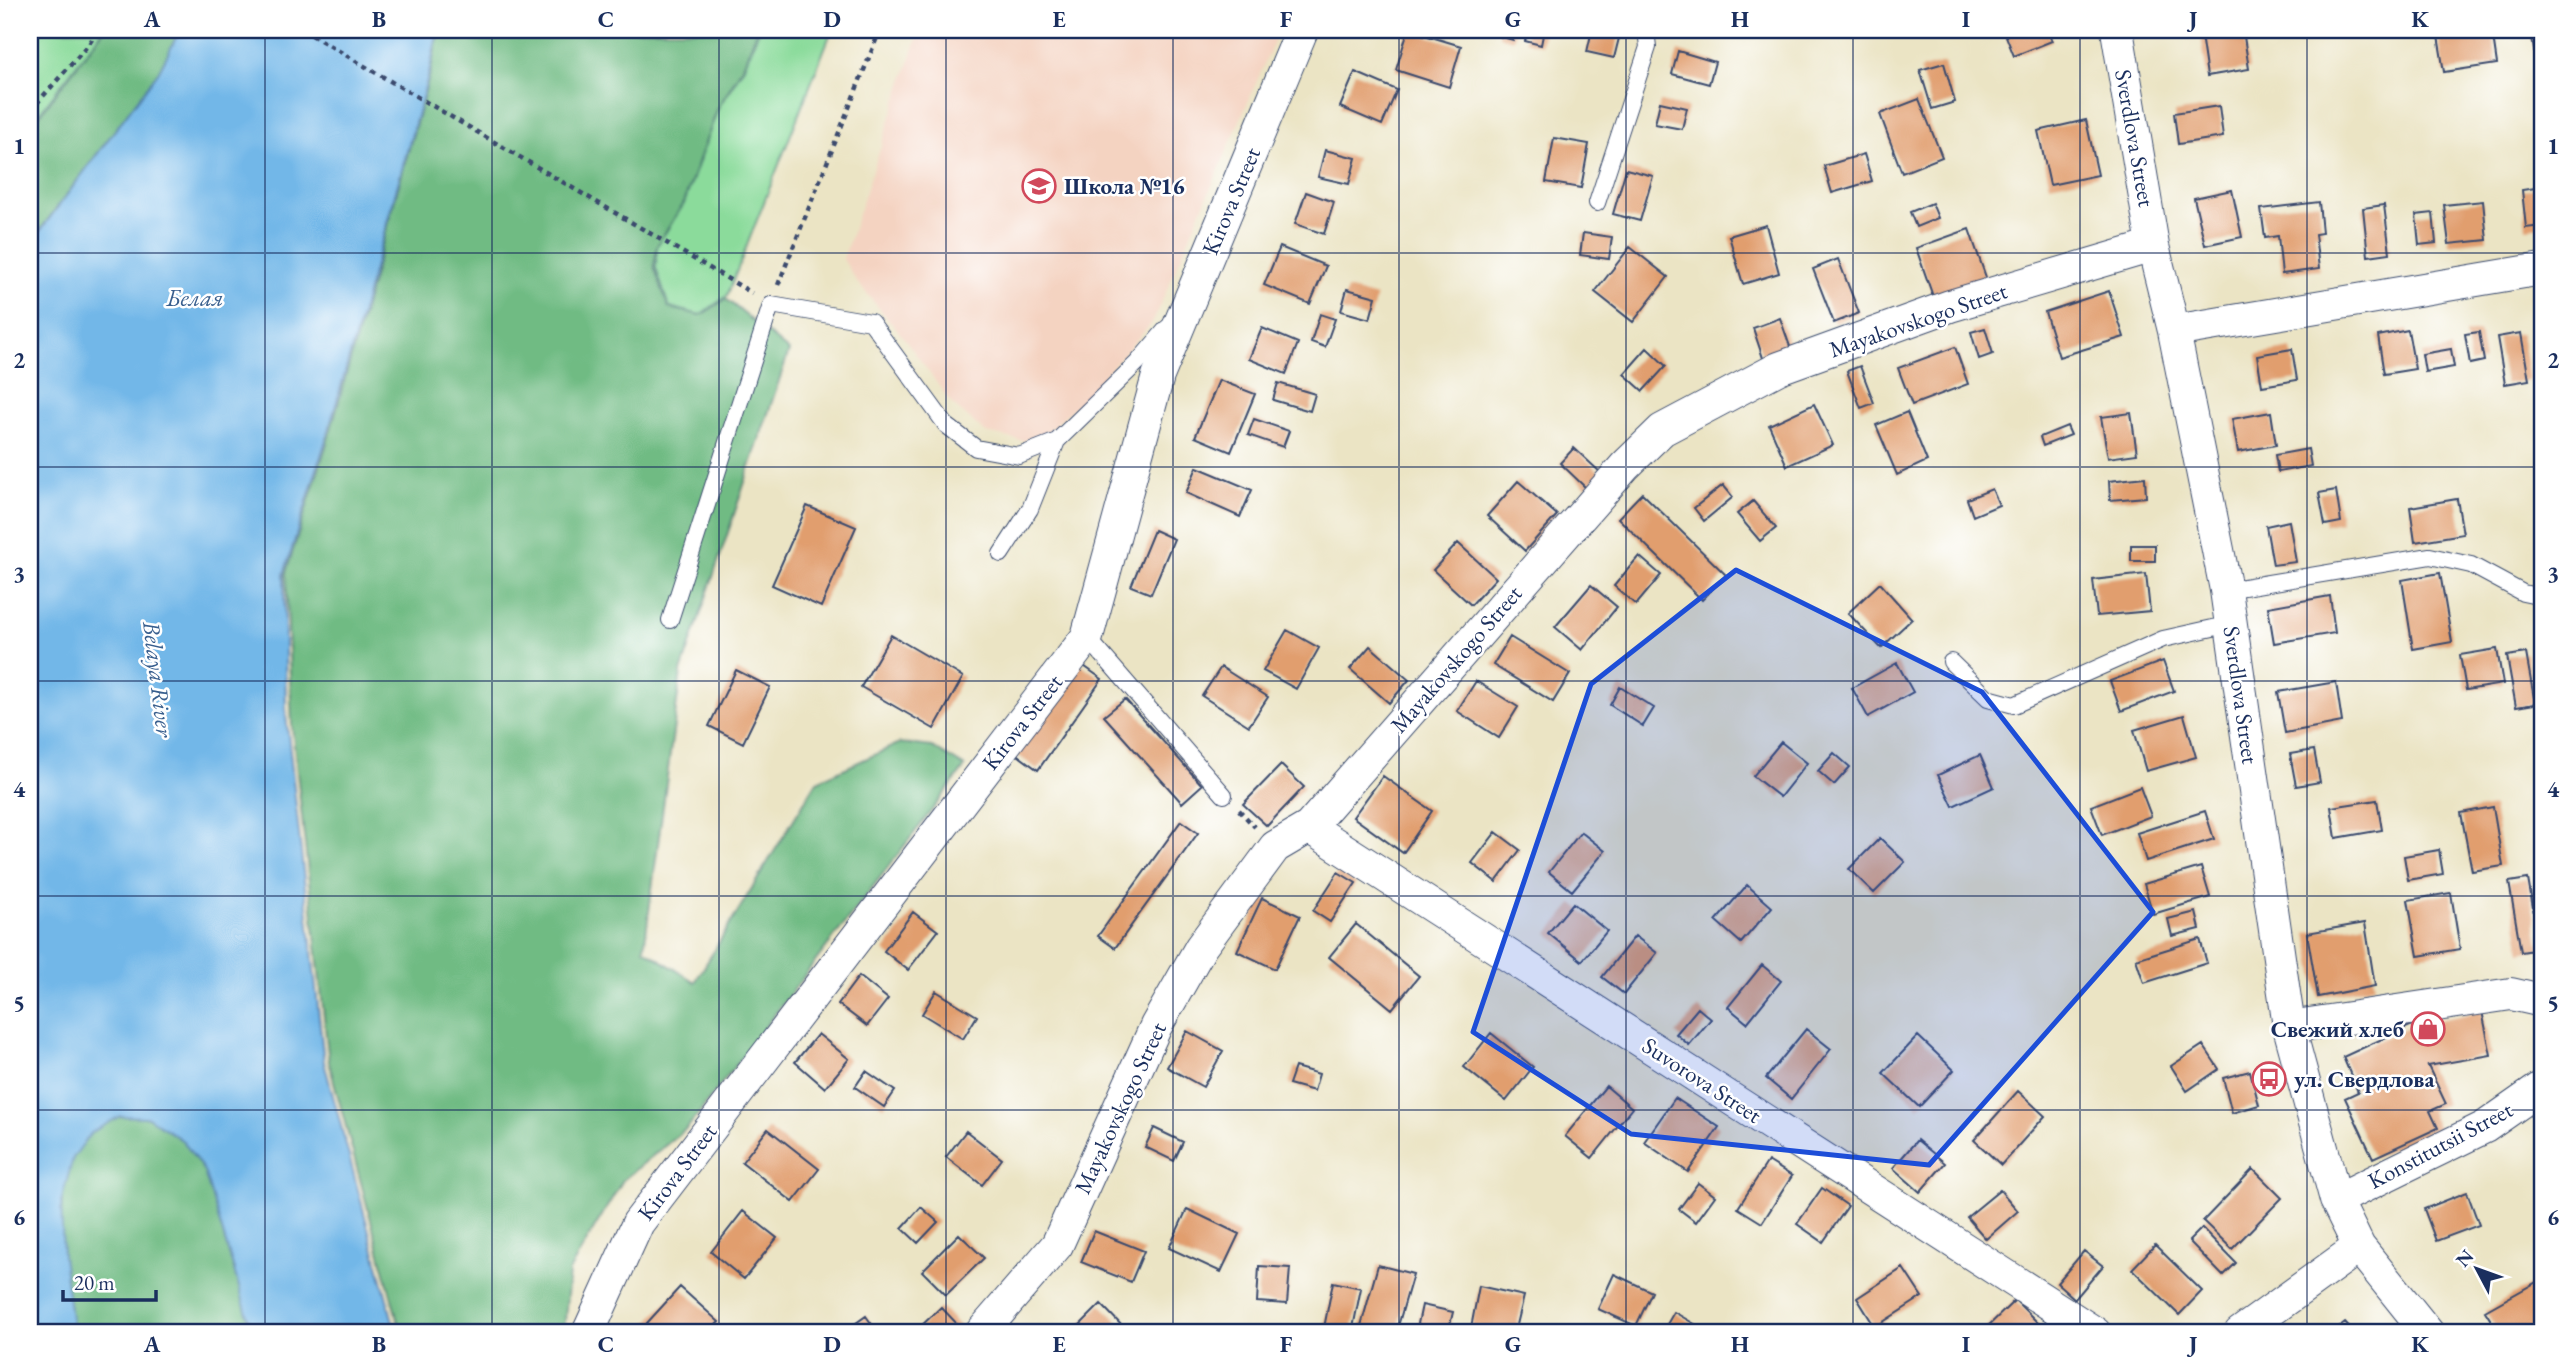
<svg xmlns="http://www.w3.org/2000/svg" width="2572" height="1363" font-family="'EB Garamond',serif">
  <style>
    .built { fill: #f4d3c1 }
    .green { fill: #8bdb9b; stroke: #53857c; stroke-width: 2 }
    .forest { fill: #70bb83; stroke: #467570; stroke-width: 2 }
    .water { fill: #72b7e8; stroke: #4673a3; stroke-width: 2 }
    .building { fill: #e19e6e }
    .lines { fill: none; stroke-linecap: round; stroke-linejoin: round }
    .lane-casing { stroke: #3a4a6d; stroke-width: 18 }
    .street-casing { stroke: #3a4a6d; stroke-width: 34 }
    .path { stroke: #3a4a6d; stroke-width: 4.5; stroke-dasharray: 5 5; stroke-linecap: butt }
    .lane { stroke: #fff; stroke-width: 16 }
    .street { stroke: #fff; stroke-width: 32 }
    .marked { fill: #1d4ed8; fill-opacity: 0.2; stroke: #1d4ed8; stroke-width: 5; stroke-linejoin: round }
    .grid { fill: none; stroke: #1b2f5e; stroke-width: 2; stroke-opacity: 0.55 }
    .labels { text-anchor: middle; stroke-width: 5; stroke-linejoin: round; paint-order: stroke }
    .street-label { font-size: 23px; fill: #1b2f5e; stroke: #fff }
    .poi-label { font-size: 23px; font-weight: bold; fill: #1b2f5e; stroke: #fff; text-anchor: start }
    .water-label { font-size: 24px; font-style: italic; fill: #395f8e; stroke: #fff }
    .neatline { fill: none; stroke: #1b2f5e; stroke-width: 2.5 }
    .grid-label { font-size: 23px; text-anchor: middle; font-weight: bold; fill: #1b2f5e }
  </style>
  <rect width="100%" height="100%" fill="#fff"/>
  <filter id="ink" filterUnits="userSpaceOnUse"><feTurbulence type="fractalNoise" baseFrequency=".0143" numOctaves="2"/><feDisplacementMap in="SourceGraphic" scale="14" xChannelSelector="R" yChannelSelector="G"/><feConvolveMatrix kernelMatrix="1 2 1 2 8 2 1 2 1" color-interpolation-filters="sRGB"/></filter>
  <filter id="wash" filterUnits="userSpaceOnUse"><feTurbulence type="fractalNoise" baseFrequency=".00686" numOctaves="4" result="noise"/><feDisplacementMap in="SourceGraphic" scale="28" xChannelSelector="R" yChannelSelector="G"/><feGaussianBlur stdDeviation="1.57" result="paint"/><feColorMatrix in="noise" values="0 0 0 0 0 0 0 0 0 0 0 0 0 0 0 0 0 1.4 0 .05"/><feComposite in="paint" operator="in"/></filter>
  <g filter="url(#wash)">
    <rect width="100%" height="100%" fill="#ebe4c4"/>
    <path class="built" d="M920 30H1279L1153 322 1080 402 1047 432 1024 441 986 433 952 404 904 338 857 282 843 259Z"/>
    <path class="green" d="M30 30H103L30 125Z
      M759 30H832L727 296 700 315 669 307 656 268 657 245 684 204 718 108 744 67Z"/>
    <path class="forest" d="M104 30H180L159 71 34 238 30 247V128Z
      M439 30H757L743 66 717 110 683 204 657 246 654 267 669 308 701 315 726 299 789 351 681 672 644 949 695 982 817 781 900 743 932 747 965 767 688 1127 623 1180 569 1271 564 1333H401L329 1063 292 727 286 573 328 440 431 70Z
      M120 1116 148 1117 183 1141 204 1171 253 1333H73C66 1279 43 1173 92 1132 100 1126 111 1121 120 1116Z"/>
    <path class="water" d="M180 30H438L429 73 326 440 284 574 286 715 324 1062 396 1333H253L204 1171 183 1141 148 1117 120 1116 91 1133 73 1158 61 1202 63 1257 73 1333H30V249L35 238 159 71Z"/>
    <g id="blocks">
      <path class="building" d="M1408 30 1461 46 1449 87 1396 70Z
        M1500 30H1515L1513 40 1499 36Z
        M1528 30H1544L1541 45 1525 41Z
        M1592 30H1621L1614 58 1587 52Z
        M2008 30H2047L2052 41 2014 56 2004 31Z
        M2234 30H2243L2249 69 2207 76 2201 35Z
        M2437 30H2492L2497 64 2444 72Z
        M2531 30H2542V55L2535 57Z
        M1678 51 1715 62 1709 84 1672 74Z
        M1944 63 1955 102 1932 109 1920 70Z
        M1355 72 1397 90 1382 125 1340 107Z
        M1919 99 1942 157 1902 173 1880 114Z
        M1660 102 1687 108 1682 129 1655 124Z
        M2219 106 2223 137 2178 144 2174 113Z
        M2086 120 2098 175 2050 185 2038 131Z
        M1554 138 1589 144 1581 188 1546 182Z
        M1325 150 1356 158 1349 184 1318 177Z
        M1864 154 1872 181 1832 193 1824 166Z
        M1626 169 1653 176 1640 221 1613 214Z
        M2542 187V226L2526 228 2522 190Z
        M2232 190 2242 237 2205 245 2194 198Z
        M1306 192 1334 202 1324 234 1295 224Z
        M2483 201 2487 240 2449 244 2444 205Z
        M2319 202 2322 233 2315 234 2319 269 2282 274 2278 236 2265 238 2261 209Z
        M1932 203 1938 218 1916 227 1910 212Z
        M2384 205 2390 253 2368 256 2363 208Z
        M2433 213 2436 243 2419 245 2416 215Z
        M1766 225 1779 273 1743 284 1729 236Z
        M1969 229 1988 283 1935 302 1916 248Z
        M1583 233 1612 237 1609 259 1580 255Z
        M1280 247 1326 266 1310 304 1264 285Z
        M1630 247 1668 277 1633 322 1595 292Z
        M1838 259 1859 313 1834 323 1813 269Z
        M1347 289 1376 297 1370 319 1341 311Z
        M2109 291 2124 337 2059 357 2045 312Z
        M1320 314 1335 319 1325 347 1311 342Z
        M1780 318 1793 355 1765 364 1753 328Z
        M1262 328 1298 343 1286 374 1249 359Z
        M1985 328 1993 354 1979 359 1971 332Z
        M2408 330 2415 369 2384 374 2378 336Z
        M2479 332 2484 361 2470 364 2465 334Z
        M2521 333 2529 380 2505 384 2497 337Z
        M1955 347 1968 384 1912 405 1898 368Z
        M1647 348 1666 366 1643 391 1624 374Z
        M2292 349 2297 380 2262 386 2257 355Z
        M2451 349 2454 367 2425 372 2422 354Z
        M1860 366 1874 403 1861 408 1847 371Z
        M1219 380 1255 394 1231 452 1195 437Z
        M1278 383 1315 394 1310 411 1273 400Z
        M1814 404 1833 445 1787 466 1769 425Z
        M1907 412 1927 461 1897 475 1876 425Z
        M2271 412 2276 445 2238 452 2232 419Z
        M2131 413 2137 454 2108 458 2101 417Z
        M1254 419 1289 431 1283 447 1248 435Z
        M2067 426 2071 435 2043 446 2040 437Z
        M1574 448 1600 472 1586 488 1560 463Z
        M2308 449 2311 466 2278 472 2275 455Z
        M1197 467 1252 490 1240 517 1186 493Z
        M2145 477 2146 497 2110 500 2109 481Z
        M1518 481 1557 515 1525 551 1487 516Z
        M1723 485 1733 497 1704 521 1694 508Z
        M1992 489 1999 505 1973 516 1967 499Z
        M2336 490 2341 522 2325 525 2319 493Z
        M1642 493 1726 575 1702 600 1618 518Z
        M2457 499 2463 534 2415 542 2410 507Z
        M1753 501 1776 528 1760 541 1737 514Z
        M807 506 856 527 821 607 772 585Z
        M2289 521 2296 562 2273 565 2266 526Z
        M1154 530 1174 539 1151 594 1131 586Z
        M1458 543 1496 578 1471 605 1433 570Z
        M2131 545H2155V561H2131Z
        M1639 556 1661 575 1636 605 1614 586Z
        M2440 573 2452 642 2413 649 2402 580Z
        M2146 574 2150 611 2097 616 2093 580Z
        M1880 583 1912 619 1881 648 1848 613Z
        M1591 585 1617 607 1582 650 1555 627Z
        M2330 596 2335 633 2274 643 2268 607Z
        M1287 630 1319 648 1296 689 1263 671Z
        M891 635 963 677 934 729 861 687Z
        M1510 637 1570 674 1553 702 1493 665Z
        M1370 646 1409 680 1389 703 1350 669Z
        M2497 649 2503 684 2466 690 2460 655Z
        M2526 653 2535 704 2516 707 2507 656Z
        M1074 659 1102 679 1038 770 1011 750Z
        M2163 661 2174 691 2121 711 2110 681Z
        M1897 663 1913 692 1868 717 1852 688Z
        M1221 667 1268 697 1249 726 1202 696Z
        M736 670 770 687 743 743 709 726Z
        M1476 681 1518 707 1499 738 1457 711Z
        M2336 682 2342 722 2285 733 2278 692Z
        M1620 687 1654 708 1643 726 1610 705Z
        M1125 699 1202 785 1182 803 1104 716Z
        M2184 715 2196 757 2146 771 2134 730Z
        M1781 742 1807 763 1780 797 1753 776Z
        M2314 750 2320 782 2296 786 2290 754Z
        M1834 753 1850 767 1834 785 1818 771Z
        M1980 755 1994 787 1953 806 1938 775Z
        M1281 765 1304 787 1267 826 1243 804Z
        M1383 776 1432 811 1403 853 1353 817Z
        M2140 787 2151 816 2102 835 2091 806Z
        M2377 800 2382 830 2336 838 2331 807Z
        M2493 807 2503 866 2472 871 2461 813Z
        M2205 811 2214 839 2146 861 2137 833Z
        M1181 821 1198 833 1115 948 1098 936Z
        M1496 832 1520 850 1496 882 1472 863Z
        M1581 832 1605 851 1572 891 1549 872Z
        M1880 838 1905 862 1874 893 1849 869Z
        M2439 850 2443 874 2408 880 2404 856Z
        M2201 867 2210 897 2153 914 2144 884Z
        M1338 872 1356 883 1330 922 1313 911Z
        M2528 879 2540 949 2521 952 2509 882Z
        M1747 885 1772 907 1741 943 1716 921Z
        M2451 893 2460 949 2418 956 2408 900Z
        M1262 898 1300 916 1275 969 1237 951Z
        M1573 903 1607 931 1582 961 1548 933Z
        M913 912 938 931 908 970 884 951Z
        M2196 912 2200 929 2172 936 2168 919Z
        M2365 923 2375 986 2318 997 2307 933Z
        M1356 924 1419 976 1392 1009 1329 957Z
        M1635 936 1657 953 1624 994 1602 977Z
        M2200 939 2207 963 2144 983 2136 959Z
        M1762 965 1781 981 1747 1023 1728 1007Z
        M859 976 888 999 867 1026 838 1004Z
        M936 991 977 1016 963 1039 922 1014Z
        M1698 1008 1711 1019 1689 1045 1676 1034Z
        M2482 1011 2491 1055 2428 1066 2446 1104 2430 1111 2438 1128 2373 1158 2345 1098 2358 1092 2343 1057 2410 1026Z
        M1806 1029 1831 1049 1791 1099 1766 1078Z
        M1187 1031 1223 1051 1203 1087 1167 1067Z
        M1491 1033 1533 1067 1506 1101 1464 1067Z
        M818 1034 849 1059 825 1088 795 1062Z
        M1918 1036 1954 1070 1919 1107 1883 1073Z
        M2203 1045 2219 1069 2187 1091 2171 1066Z
        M1295 1067 1319 1074 1314 1091 1289 1084Z
        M866 1071 895 1091 884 1107 855 1087Z
        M2250 1071 2259 1105 2232 1113 2223 1078Z
        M1606 1086 1632 1108 1592 1158 1565 1136Z
        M2018 1091 2045 1116 2001 1165 1974 1140Z
        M1675 1098 1719 1127 1688 1172 1644 1142Z
        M1154 1128 1183 1142 1174 1161 1145 1147Z
        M768 1129 819 1169 793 1202 742 1162Z
        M966 1131 1002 1159 982 1185 946 1157Z
        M1917 1140 1945 1163 1920 1192 1893 1168Z
        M1768 1161 1792 1176 1762 1223 1738 1208Z
        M2253 1169 2282 1198 2232 1249 2203 1221Z
        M1698 1183 1715 1196 1696 1222 1679 1209Z
        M1822 1188 1848 1206 1823 1242 1797 1224Z
        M2000 1190 2018 1211 1986 1239 1967 1217Z
        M2467 1192 2479 1225 2436 1241 2424 1209Z
        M921 1207 938 1222 918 1243 902 1228Z
        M1187 1209 1239 1234 1221 1272 1169 1248Z
        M743 1211 777 1238 744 1279 711 1252Z
        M2202 1228 2236 1263 2223 1276 2189 1241Z
        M1094 1231 1144 1251 1131 1282 1081 1262Z
        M959 1234 984 1258 946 1295 922 1271Z
        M2155 1245 2202 1291 2179 1315 2132 1269Z
        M2084 1251 2103 1266 2075 1299 2057 1283Z
        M1378 1265 1413 1274 1396 1333H1359Z
        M1259 1266 1290 1268 1287 1304 1257 1302Z
        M1903 1268 1922 1297 1875 1327 1857 1298Z
        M1614 1274 1652 1292 1636 1326 1598 1309Z
        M2542 1279V1333H2499L2485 1311Z
        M1333 1282 1361 1288 1352 1333H1323Z
        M1479 1286 1524 1296 1515 1333H1470Z
        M680 1287 719 1322 708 1333H659L647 1323Z
        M2015 1300 2048 1333H1981Z
        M1101 1304 1127 1331 1125 1333H1086L1079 1326Z
        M1422 1305 1453 1312 1448 1333H1416Z
        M941 1307 960 1327 954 1333H920L917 1330Z
        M1674 1312 1710 1333H1662Z
        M866 1316 878 1333H842Z
        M2345 1323 2354 1333H2332Z"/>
    </g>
  </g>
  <g filter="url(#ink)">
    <use href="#blocks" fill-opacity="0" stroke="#3a4a6d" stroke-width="2"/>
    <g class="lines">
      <defs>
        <path id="lane" d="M1597 203 1648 47 1646 30
          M1001 554 1030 509 1057 441
          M2226 590 2430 556 2471 565 2523 593 2542 597
          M670 620 771 305 871 322 946 425 976 448 1019 456 1057 441 1137 363 1167 328
          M1087 637 1224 795
          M1951 662 1988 698 2014 705 2163 639 2231 624"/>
        <path id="street" d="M2117 30 2153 246 2174 331 2226 590 2289 1027 2336 1200 2359 1247 2428 1333
          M2174 331 2542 269
          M1309 827 2095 1333
          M2289 1027 2511 994 2542 1001
          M2336 1200 2485 1127 2542 1087
          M588 1333 638 1223 1087 637 1158 376 1302 30
          M981 1333 1057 1245 1156 1026 1201 947 1275 847 1309 827 1625 466 1662 430 1779 368 1950 306 2153 246
          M2240 1333 2359 1247"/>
      </defs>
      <use href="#lane" class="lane-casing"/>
      <use href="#street" class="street-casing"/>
      <path class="path" d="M303 30 752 293
        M30 111 89 44 98 30
        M778 285 880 30
        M1239 810 1255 827"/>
      <use href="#lane" class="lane"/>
      <use href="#street" class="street"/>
    </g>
  </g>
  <path class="marked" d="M1736 570 1982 692 2153 912 1929 1165 1631 1134 1473 1032 1591 684Z"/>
  <path class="grid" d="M265 30V1333M492 30V1333M719 30V1333M946 30V1333M1173 30V1333M1399 30V1333M1626 30V1333M1853 30V1333M2080 30V1333M2307 30V1333M30 253H2542M30 467H2542M30 681H2542M30 896H2542M30 1110H2542"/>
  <defs>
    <symbol id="school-ring" viewBox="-11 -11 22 22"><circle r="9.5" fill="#fff" stroke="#d1495b" stroke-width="1.5"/><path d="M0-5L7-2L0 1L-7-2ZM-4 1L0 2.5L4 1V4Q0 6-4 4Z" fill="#d1495b"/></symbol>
    <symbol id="shop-ring" viewBox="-11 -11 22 22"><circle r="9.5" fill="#fff" stroke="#d1495b" stroke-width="1.5"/><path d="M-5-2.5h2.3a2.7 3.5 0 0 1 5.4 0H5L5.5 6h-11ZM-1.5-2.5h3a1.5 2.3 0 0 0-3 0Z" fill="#d1495b"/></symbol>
    <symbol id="bus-ring" viewBox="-11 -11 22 22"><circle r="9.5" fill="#fff" stroke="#d1495b" stroke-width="1.5"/><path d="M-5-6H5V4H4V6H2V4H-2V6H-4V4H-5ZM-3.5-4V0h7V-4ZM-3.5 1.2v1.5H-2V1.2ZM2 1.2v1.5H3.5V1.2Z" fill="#d1495b"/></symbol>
  </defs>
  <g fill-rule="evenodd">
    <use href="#school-ring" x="1020" y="167" width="38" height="38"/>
    <use href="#shop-ring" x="2409" y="1010" width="38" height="38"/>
    <use href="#bus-ring" x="2250" y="1060" width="38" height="38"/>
  </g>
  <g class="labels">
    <g class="street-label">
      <text transform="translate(2135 138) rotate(80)" y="8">Sverdlova Street</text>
      <text transform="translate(1231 201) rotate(-67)" y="8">Kirova Street</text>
      <text transform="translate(1918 320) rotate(-19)" y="8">Mayakovskogo Street</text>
      <text transform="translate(1456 659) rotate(-49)" y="8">Mayakovskogo Street</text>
      <text transform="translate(2241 695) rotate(82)" y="8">Sverdlova Street</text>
      <text transform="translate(1022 722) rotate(-52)" y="8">Kirova Street</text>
      <text transform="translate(1702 1080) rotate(33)" y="8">Suvorova Street</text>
      <text transform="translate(1120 1108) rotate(-65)" y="8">Mayakovskogo Street</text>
      <text transform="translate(2440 1145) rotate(-28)" y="8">Konstitutsii Street</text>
      <text transform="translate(677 1172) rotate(-53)" y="8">Kirova Street</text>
    </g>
    <g class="poi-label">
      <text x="1064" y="194">Школа №16</text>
      <text x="2404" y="1037" text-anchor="end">Свежий хлеб</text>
      <text x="2294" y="1087">ул. Свердлова</text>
    </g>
    <g class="water-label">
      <text x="195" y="306">Белая</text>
      <text transform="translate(158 679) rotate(83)" y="8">Belaya River</text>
    </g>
  </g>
  <rect width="2572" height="1363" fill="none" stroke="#fff" stroke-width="77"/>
  <g transform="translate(2477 1269) rotate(311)" stroke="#ffffff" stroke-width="5" paint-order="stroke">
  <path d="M0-5L12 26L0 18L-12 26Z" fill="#1b2f5e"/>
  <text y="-10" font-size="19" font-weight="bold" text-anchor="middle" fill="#1b2f5e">N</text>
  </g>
  <path d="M63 1290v10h93v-10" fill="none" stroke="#1b2f5e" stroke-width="3.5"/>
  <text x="74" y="1290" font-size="21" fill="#1b2f5e" stroke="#ffffff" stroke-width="5" paint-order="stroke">20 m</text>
  <rect x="38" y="38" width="2496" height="1286" class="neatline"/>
  <g class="grid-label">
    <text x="152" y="27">A</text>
    <text x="379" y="27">B</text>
    <text x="606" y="27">C</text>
    <text x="832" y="27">D</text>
    <text x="1059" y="27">E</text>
    <text x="1286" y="27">F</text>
    <text x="1513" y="27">G</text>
    <text x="1740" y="27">H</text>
    <text x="1966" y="27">I</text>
    <text x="2193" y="27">J</text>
    <text x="2420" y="27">K</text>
    <text x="19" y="154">1</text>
    <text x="2553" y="154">1</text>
    <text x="19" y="368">2</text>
    <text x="2553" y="368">2</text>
    <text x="19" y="582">3</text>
    <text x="2553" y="582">3</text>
    <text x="19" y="797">4</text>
    <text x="2553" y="797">4</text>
    <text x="19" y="1011">5</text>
    <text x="2553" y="1011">5</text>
    <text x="19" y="1225">6</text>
    <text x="2553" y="1225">6</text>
    <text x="152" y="1352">A</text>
    <text x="379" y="1352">B</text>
    <text x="606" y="1352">C</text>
    <text x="832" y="1352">D</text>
    <text x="1059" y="1352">E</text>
    <text x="1286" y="1352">F</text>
    <text x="1513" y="1352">G</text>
    <text x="1740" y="1352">H</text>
    <text x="1966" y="1352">I</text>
    <text x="2193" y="1352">J</text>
    <text x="2420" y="1352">K</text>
  </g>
</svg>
